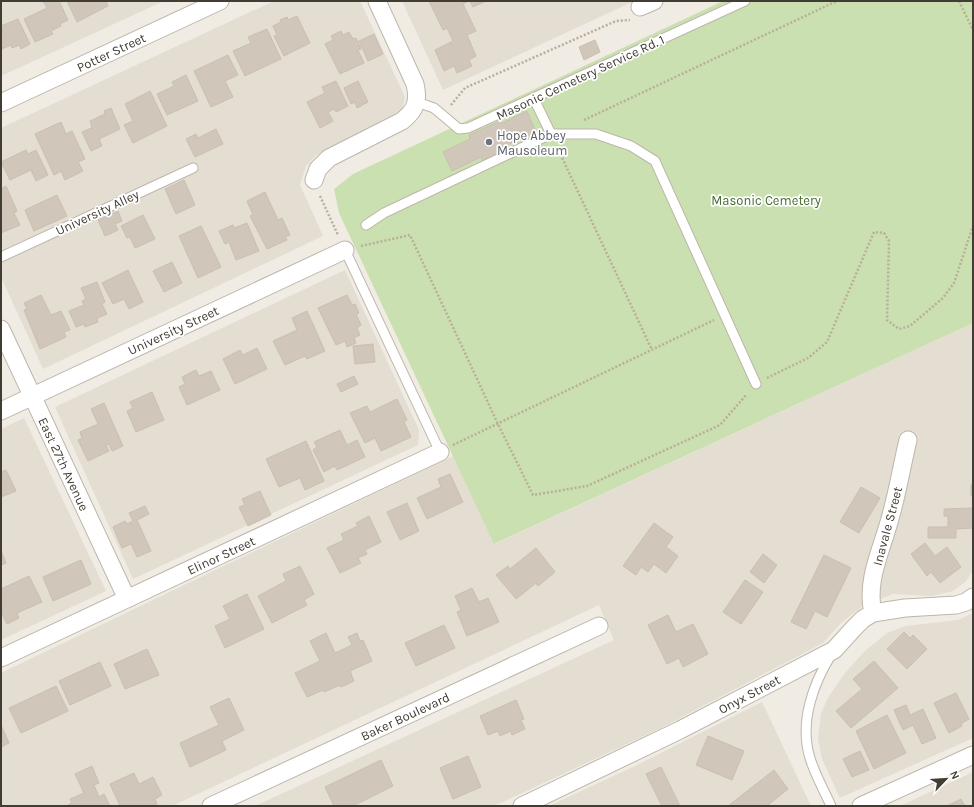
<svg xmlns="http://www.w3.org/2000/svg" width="974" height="807" font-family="Karla,sans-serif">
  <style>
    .residential { fill: #e3ddd2 }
    .green { fill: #cbe0b0 }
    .building { fill: #d0c7ba; stroke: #cabfaf }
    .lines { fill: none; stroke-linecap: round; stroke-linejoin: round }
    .lane-casing { stroke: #bdb6aa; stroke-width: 11 }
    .street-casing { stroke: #bdb6aa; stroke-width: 19 }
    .path { stroke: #baae9a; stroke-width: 2.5; stroke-dasharray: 2 2; stroke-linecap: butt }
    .lane { stroke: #fff; stroke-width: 9 }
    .street { stroke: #fff; stroke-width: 17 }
    .worship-dot { fill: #6b7280; stroke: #fff; stroke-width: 1.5 }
    .labels { text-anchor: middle; stroke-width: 3.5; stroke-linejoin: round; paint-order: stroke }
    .street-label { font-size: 13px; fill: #413c34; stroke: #fff }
    .worship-label { font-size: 13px; fill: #5b616d; stroke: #fff; text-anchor: start }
    .park-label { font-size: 13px; fill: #476b2f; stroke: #fff }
  </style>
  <rect width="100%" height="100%" fill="#f0ece4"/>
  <path class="residential" d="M1 1H164L1 76Z
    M274 1H360L405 97 402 110 317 155 306 166 300 185 323 236 43 369 1 277V128Z
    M402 1H634L443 90Z
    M345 270 419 430 418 445 133 579 55 407Z
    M973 323V571L965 582 953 591 932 596 893 594 863 606 842 622 823 643 657 730 494 806H255L614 640 599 605 172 806H1V673L453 456 495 544Z
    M24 418 106 591 1 640V429Z
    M973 613V738L840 798 822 759 818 739 821 713 829 696 845 673 865 651 887 633 906 626 958 620Z
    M762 702 811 806H549L637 765Z
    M973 772V806H900Z"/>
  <path class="green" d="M723 1H973V323L494 544 339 213 334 189 353 174Z"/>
  <path class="building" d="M43 1H59L68 20 60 24 61 26 51 31 53 34 35 42 24 19 47 8Z
    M67 1H106L108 6 77 22Z
    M429 1H469L463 4 476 31 467 35 476 56 469 60 472 66 457 73 454 66 444 71 435 50 453 41 447 28 443 30Z
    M470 1H483L484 2 473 7Z
    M297 16 310 43 284 56 274 36 277 35 273 26 281 22 280 20 287 17 288 20Z
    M18 19 30 44 21 49 19 45 12 48 11 45 2 49 1 26Z
    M267 29 281 59 245 76 233 51 251 43 248 37Z
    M341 31 343 35 349 32 353 39 356 38 361 49 358 50 364 63 340 74 325 44 333 40 331 36Z
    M374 34 383 54 368 61 359 41Z
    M595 40 600 52 584 60 579 47Z
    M228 55 238 75 225 81 233 97 211 107 194 71Z
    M186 75 198 101 167 115 157 94 174 86 172 82Z
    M336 81 348 106 336 112 334 109 328 112 333 121 320 128 307 102 325 93 322 87Z
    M358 81 368 102 357 108 355 102 351 104 344 88Z
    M150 91 167 126 133 143 124 125 133 121 125 104Z
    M111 108 120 129 99 139 102 146 91 151 82 132 92 128 90 121 105 114 104 111Z
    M527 111 536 132 507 145 509 149 483 161 481 157 452 171 443 152 470 139 469 135 498 122 500 124Z
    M61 122 66 134 72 131 85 159 78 162 83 171 65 180 61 171 54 175 35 134Z
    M216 129 223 144 195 157 186 139 196 134 198 138Z
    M26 150 28 154 36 150 48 175 36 181 31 170 10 180 1 162Z
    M184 180 195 205 176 214 165 189Z
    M6 186 17 211 14 213 20 225 1 233V189Z
    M265 192 278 220 282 218 290 235 285 237 287 240 267 249 250 216 253 215 247 201Z
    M57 195 67 216 34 231 25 210Z
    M118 211 122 221 115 224 118 230 105 236 98 220Z
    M143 215 155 239 135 248 130 237 127 238 121 226Z
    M247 223 259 251 236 260 229 242 225 244 219 231 233 225 234 228Z
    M201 226 221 267 198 278 179 236Z
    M172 262 182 283 164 292 153 271Z
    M128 270 143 302 129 309 124 299 113 304 102 283Z
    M97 282 105 302 102 304 107 314 97 318 98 322 85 327 84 324 76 327 69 311 84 305 82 301 86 299 81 288Z
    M41 295 51 315 61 311 70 330 64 332 66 337 40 349 24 310 27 309 24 303Z
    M347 295 352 305 355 304 359 313 356 314 361 325 357 328 360 335 354 338 356 343 347 347 345 341 336 345 318 308Z
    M307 311 325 351 307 359 305 356 285 365 273 341 297 330 292 318Z
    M373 344 375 362 355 364 353 346Z
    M257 348 267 369 235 384 223 359 240 350 243 355Z
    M196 370 199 376 211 371 220 390 187 405 179 387 185 384 182 377Z
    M354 376 358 384 341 392 337 384Z
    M152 392 164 420 136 432 127 411 133 408 130 402Z
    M397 399 407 420 404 422 411 437 381 451 375 438 365 443 350 413 367 406 370 412Z
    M104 403 123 446 112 451 109 444 106 445 109 451 88 461 78 440 82 438 80 432 98 424 91 409Z
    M340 430 347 445 357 440 365 457 337 470 335 466 324 472 313 450 317 447 314 442Z
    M306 441 324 481 305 490 300 478 279 487 266 459Z
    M6 470 16 491 1 497V472Z
    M450 474 463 502 427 519 417 498 441 487 438 479Z
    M971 485H973V496H971Z
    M861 487 880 498 859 533 840 522Z
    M260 491 271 515 248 526 239 507 245 505 242 499Z
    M407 503 419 531 400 540 387 512Z
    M145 506 149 514 137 520 151 551 137 557 131 544 122 548 113 527 125 521 127 524 133 521 129 513Z
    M973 508V528L956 529V538H928V527H948V516H944V509Z
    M369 516 381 542 365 550 367 554 358 558 361 563 340 573 327 548 344 540 341 534 358 526 356 523Z
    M654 523 673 537 666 547 678 556 666 573 654 564 648 572 641 567 636 575 623 566Z
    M925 543 935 556 947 547 961 567 940 583 931 572 927 576 911 554Z
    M536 548 555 572 538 586 536 583 516 599 496 575 508 566 510 569Z
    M1 551 6 563 1 565Z
    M763 554 777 565 764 583 750 572Z
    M824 555 851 568 827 617 815 611 806 629 791 622Z
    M81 560 91 584 53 601 43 577Z
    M300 566 314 594 304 600 307 605 272 623 258 596 286 581 283 574Z
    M29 576 42 602 17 613 19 618 7 624 1 612V589Z
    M745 580 763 592 741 624 723 612Z
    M472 588 479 602 488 598 499 622 467 636 457 612 461 610 455 596Z
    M247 594 264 629 225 648 215 626 230 619 223 606Z
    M668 615 676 632 693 624 708 654 683 667 679 658 667 664 648 625Z
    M444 625 455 648 416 666 405 643Z
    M904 632 910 638 913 635 927 649 907 669 887 649Z
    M326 633 335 653 352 645 348 637 357 633 360 641 363 640 372 661 350 671 354 681 341 687 340 685 324 692 323 690 307 697 295 673 320 661 310 641Z
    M147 649 159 675 125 689 114 664Z
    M874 661 898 688 851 728 836 711 862 689 853 679Z
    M100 662 111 686 70 705 59 681Z
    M56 686 68 711 21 733 9 708Z
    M956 693 969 719 961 724 962 726 949 733 934 703Z
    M229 698 244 730 222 741 226 750 190 767 180 743 219 725 210 707Z
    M516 700 524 719 521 720 525 729 512 735 511 731 500 736 498 731 488 735 480 716Z
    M906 705 910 715 923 709 936 738 922 744 913 725 903 730 894 710Z
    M887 715 906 753 874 769 856 731Z
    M1 725 9 743 1 747Z
    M708 736 744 751 732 780 696 765Z
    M860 751 869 770 852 777 843 759Z
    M468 756 481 787 453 799 440 768Z
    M381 760 393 786 353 806H334L325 787Z
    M92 766 99 783 94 785 99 797 104 794 110 806H66L72 803 70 799 84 793 75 774Z
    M661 767 680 806H662L646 774Z
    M774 770 788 789 767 806H728Z
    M134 773 139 784 153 777 162 795 155 799 157 804 152 806H120L110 784Z
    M961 799 965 806H947Z"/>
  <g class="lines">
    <defs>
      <path id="lane" d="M417 102 434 108 459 129 468 128 745 1
        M551 134H596L631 146 655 161 756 384
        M366 225 384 213 551 134 534 99
        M345 250 440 452
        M1 257 193 168
        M831 655C813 684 799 723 810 758 815 775 824 790 831 806"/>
      <path id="street" d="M640 7 654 1
        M1 103 220 1
        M314 180 318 169 329 158 402 121C416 110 419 101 415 84L377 1
        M1 329 127 599
        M1 411 345 250
        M873 613C865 580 883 547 891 515 898 490 902 465 908 440
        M1 658 440 452
        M211 806 599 626
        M522 806 680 730 834 650 854 628 863 619 873 613 905 608 956 605 966 602 973 597
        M861 806 973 755"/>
    </defs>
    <use href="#lane" class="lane-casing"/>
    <use href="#street" class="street-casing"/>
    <path class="path" d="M959 1 973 30
      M451 105 465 88 616 21 630 20
      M584 120 837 1
      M557 147 652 350
      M320 196 338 235
      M361 246 410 235 498 424 533 495 587 486 720 425 747 394
      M767 378 808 358 827 342 874 232 884 233 889 241 887 320 899 329 910 326 943 298 954 283 973 226
      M453 445 714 320"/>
    <use href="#lane" class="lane"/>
    <use href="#street" class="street"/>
  </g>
  <circle class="worship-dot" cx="489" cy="142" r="4"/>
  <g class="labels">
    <g class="street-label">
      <text transform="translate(111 52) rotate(-25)" y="5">Potter Street</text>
      <text transform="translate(580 77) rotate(-25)" y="5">Masonic Cemetery Service Rd. 1</text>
      <text transform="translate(97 212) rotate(-25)" y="5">University Alley</text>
      <text transform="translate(173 330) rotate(-25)" y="5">University Street</text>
      <text transform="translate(64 464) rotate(65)" y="5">East 27th Avenue</text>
      <text transform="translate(887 526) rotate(-75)" y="5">Inavale Street</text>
      <text transform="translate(221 555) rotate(-25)" y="5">Elinor Street</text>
      <text transform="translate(749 694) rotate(-28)" y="5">Onyx Street</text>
      <text transform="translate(405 716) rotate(-25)" y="5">Baker Boulevard</text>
    </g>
    <g class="worship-label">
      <text x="497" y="140">Hope Abbey<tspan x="497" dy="15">Mausoleum</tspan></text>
    </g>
    <g class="park-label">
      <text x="766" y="205">Masonic Cemetery</text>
    </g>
  </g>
  <rect width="974" height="807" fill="none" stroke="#413c34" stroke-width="4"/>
  <g transform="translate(946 779) rotate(65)" stroke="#ffffff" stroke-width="3" paint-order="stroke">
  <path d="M0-3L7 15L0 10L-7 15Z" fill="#413c34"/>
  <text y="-6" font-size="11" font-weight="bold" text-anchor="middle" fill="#413c34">N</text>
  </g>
</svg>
